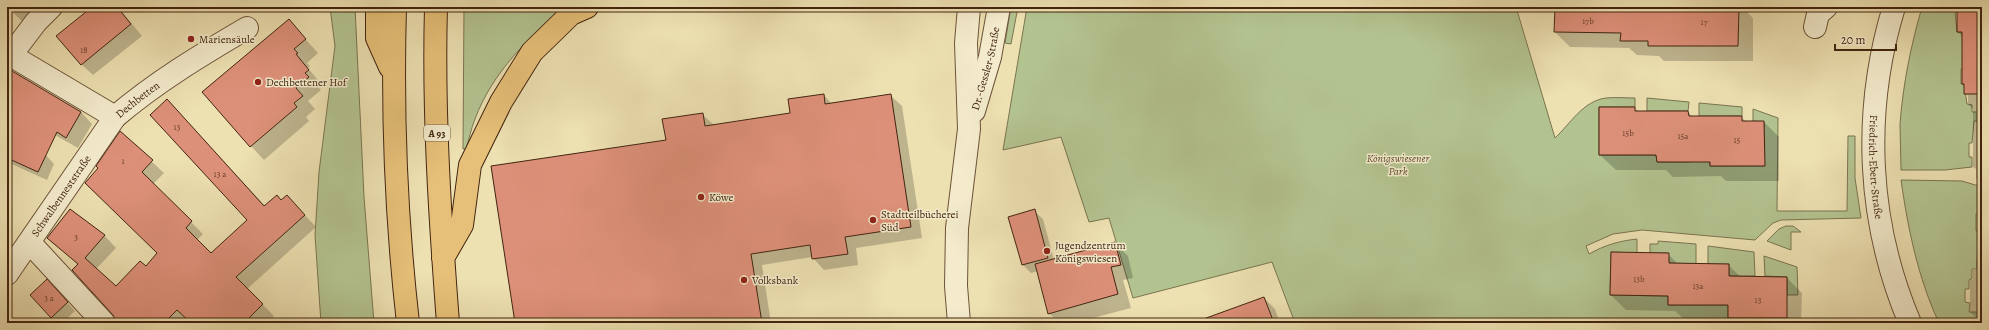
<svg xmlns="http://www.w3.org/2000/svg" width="1989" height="330" font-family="Alegreya,serif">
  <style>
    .green { fill: #b3c390; stroke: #7a7450 }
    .shadow { fill: #0003 }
    .building { fill: #dd9079; stroke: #422411 }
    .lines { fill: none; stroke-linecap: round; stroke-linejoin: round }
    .minor-casing { stroke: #6d5339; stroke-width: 24 }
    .highway-casing { stroke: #422411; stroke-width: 24 }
    .minor { stroke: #f3ebcc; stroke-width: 22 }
    .highway { stroke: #e6c078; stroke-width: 22 }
    .poi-dot { fill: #8f2418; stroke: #f3ebcc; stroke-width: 1.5 }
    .labels { text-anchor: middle; stroke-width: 3; stroke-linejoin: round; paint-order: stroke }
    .number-label { font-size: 9px; fill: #693f2b }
    .shield { fill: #f3ebcc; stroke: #776049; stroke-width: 1 }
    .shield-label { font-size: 10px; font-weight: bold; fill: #422411 }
    .poi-label { font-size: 11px; fill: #422411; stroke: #f3ebcc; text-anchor: start }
    .street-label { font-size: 11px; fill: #422411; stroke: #f3ebcc }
    .park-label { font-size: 11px; font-style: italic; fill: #5e4c31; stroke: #f3ebcc }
  </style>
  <rect width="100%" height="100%" fill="#ede0b1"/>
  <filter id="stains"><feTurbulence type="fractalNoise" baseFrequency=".005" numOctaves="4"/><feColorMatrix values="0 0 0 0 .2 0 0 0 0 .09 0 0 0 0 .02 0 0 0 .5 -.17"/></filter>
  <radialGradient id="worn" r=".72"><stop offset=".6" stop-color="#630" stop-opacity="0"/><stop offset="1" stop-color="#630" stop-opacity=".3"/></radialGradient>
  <path class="green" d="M330 7H355L364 197 374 323H321L315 235 319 172 335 46Z
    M464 7H567C529 36 492 73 475 119 471 129 469 139 466 149H463Z
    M1011 7H1018L1011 44 1005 43Z
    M1027 7H1516L1555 138C1571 123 1583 101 1606 98 1616 97 1626 98 1635 98V107H1599V155H1656L1657 162H1688L1709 159 1710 166H1764V122L1753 121V109L1778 118 1777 211H1847L1848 136H1855V178L1861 218 1781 220 1773 223 1755 240 1642 230 1613 234 1586 246 1589 254C1605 245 1619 241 1637 239V253L1611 252 1610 295 1668 296V305H1728V318H1782L1786 323H1295L1272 262 1133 298 1109 218 1089 222 1061 137 1003 150Z
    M1922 7H1952V11H1955L1957 32H1962L1964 69H1961V84H1964L1967 104 1972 105V112H1980V121H1974L1972 143H1969V157H1972V167L1945 170H1901C1901 155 1900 139 1900 124 1903 84 1911 45 1922 7Z
    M1647 98 1689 102 1688 111H1647Z
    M1699 103 1742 107V116H1699Z
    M1901 180 1962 181 1982 187 1979 214H1976V231L1980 232V241H1982V259H1977V269H1972V279L1969 280V289H1965V302L1970 303 1969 312H1981V323H1939C1918 278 1908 229 1901 180Z
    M1786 226H1793L1801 232H1791V250L1767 241 1779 229Z
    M1658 241 1696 244V264L1669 263 1668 253H1650V244H1658Z
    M1708 246 1754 252 1755 276H1729V264H1708Z
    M1764 256 1797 267 1798 295H1787V277L1765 276Z"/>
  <path class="shadow" d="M7 7H48L29 28Z
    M93 7H118L142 36 93 75 81 64Z
    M1550 7H1742L1753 18V61H1664L1659 56 1637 55 1629 48 1570 47 1555 32 1556 14Z
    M1956 7H1982V323L1970 312V280H1973V270H1978L1977 215H1980V183L1976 178V169L1973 167V109L1968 104V96L1965 93 1963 37 1958 32Z
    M289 21 318 53 307 63 310 66 308 68 321 84 318 87 321 90 308 101 315 109 306 117 309 121 264 160 251 146Z
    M7 69 81 112 92 124 78 148 7 108Z
    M824 95 832 104 890 95 902 106 922 238 856 248 858 265 824 270 812 257 762 265 771 323H516L667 141 702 114 714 125 791 114Z
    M1635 108 1639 112H1688L1693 117H1741L1747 122H1764L1779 137V181H1726L1721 176 1673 177 1666 170H1616L1600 155Z
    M178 112 265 206 282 201 298 208 316 227 247 289 274 316 267 323H192L190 321 187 323H117L114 314 79 265 48 238 71 210 105 236 116 248 96 269 116 287 146 267 158 253 99 168 121 133 164 173 153 184 203 234 197 240 211 254 249 220Z
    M7 137 46 155 54 164 47 180 7 162Z
    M1034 211 1043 219 1054 260 1114 243 1128 256 1133 278 1123 280 1131 308 1074 323H1059L1049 313 1038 271 1031 273 1023 265Z
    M1612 253 1668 254 1678 264 1728 265 1741 277 1787 278 1802 293 1801 323H1735L1732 320 1684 319 1675 311 1626 310 1611 295Z
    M55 289 75 311 62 323H58L52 317Z
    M1264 298 1275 309 1280 323H1221Z
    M7 319 11 323H7Z"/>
  <path class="building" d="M92 7H117L131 24 81 65 56 36Z
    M1555 7H1739L1738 46H1648V41H1620L1621 33 1554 32Z
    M1957 7H1982V94H1964V84H1962V32H1957Z
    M289 19 306 39 294 49 298 53 296 54 309 70 305 73 309 77 296 88 303 96 294 103 297 107 250 147 202 92Z
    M7 68 81 112 66 138 57 132 38 172 7 158Z
    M824 94 825 104 891 94 911 227 845 237 848 254 812 259 810 245 751 254 762 323H515L491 166 666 140 662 119 703 113 705 126 790 113 788 99Z
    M167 99 264 206 277 195 281 200 287 195 305 215 236 277 263 304 244 323H191L177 310 164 323H116L113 315 72 270 78 264 47 238 70 209 105 235 85 258 116 286 140 261 146 266 157 253 85 183 98 168 96 166 120 131 153 160 142 172 192 221 186 228 211 253 247 220 150 115Z
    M1599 107H1635V111H1688L1689 116H1742V121H1764L1765 166H1710V162H1657L1656 155H1599Z
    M1035 209 1048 258 1022 265 1008 217Z
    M1115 242 1121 265 1111 267 1118 294 1048 314 1035 264Z
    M1611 252 1669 253V263L1729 264V276L1787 277V318H1728V305H1668V296L1610 295Z
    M47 279 68 302 51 318 30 295Z
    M1264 297 1274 323H1198V321Z"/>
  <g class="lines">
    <defs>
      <g id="minor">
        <path id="s1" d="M1894 7C1862 112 1867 222 1910 323"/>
        <path d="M1815 27 1818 14 1826 7"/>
        <path id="s2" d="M7 53 115 117C156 82 201 55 247 28"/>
        <path d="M11 55 36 22 51 7"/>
        <path id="s3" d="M974 111 990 57 999 7"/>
        <path d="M30 243 104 323"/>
        <path id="s4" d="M7 274 115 117"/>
        <path d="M959 323 956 286 957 228 969 129 966 43 969 7"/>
      </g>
      <path id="highway" d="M377 7V38L390 67
        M395 7C392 112 396 218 408 323
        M436 7C433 112 440 218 448 323
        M443 258 462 225 470 165 501 102 532 52 571 14 587 7"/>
    </defs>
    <use href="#minor" class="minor-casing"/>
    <use href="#highway" class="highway-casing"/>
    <use href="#minor" class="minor"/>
    <use href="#highway" class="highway"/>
  </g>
  <g class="poi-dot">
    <circle cx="191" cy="39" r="4"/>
    <circle cx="258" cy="82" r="4"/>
    <circle cx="701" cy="197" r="4"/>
    <circle cx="873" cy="220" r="4"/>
    <circle cx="1047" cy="251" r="4"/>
    <circle cx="744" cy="280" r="4"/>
  </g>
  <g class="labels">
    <g class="number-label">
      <text x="1588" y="24">17b</text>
      <text x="1704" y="25">17</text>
      <text x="84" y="53">18</text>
      <text x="177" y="130">13</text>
      <text x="1628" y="136">15b</text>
      <text x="1683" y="139">15a</text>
      <text x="1737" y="143">15</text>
      <text x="123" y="164">1</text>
      <text x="220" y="177">13 a</text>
      <text x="76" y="240">3</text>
      <text x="1639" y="282">13b</text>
      <text x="1698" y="289">13a</text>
      <text x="49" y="301">3 a</text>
      <text x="1758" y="303">13</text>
    </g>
    <rect class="shield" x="424" y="125" width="26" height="16" rx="3"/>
    <g class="shield-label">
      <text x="437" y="137">A 93</text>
    </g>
    <g class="poi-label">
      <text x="199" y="43">Mariensäule</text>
      <text x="266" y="86">Dechbettener Hof</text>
      <text x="709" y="201">Köwe</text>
      <text x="881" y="218">Stadtteilbücherei<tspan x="881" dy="13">Süd</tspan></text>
      <text x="1055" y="249">Jugendzentrum<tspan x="1055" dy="13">Königswiesen</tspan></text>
      <text x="752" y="284">Volksbank</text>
    </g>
    <g class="street-label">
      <text dy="4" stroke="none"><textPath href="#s3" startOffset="44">Dr.-Gessler-Straße</textPath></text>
      <text dy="4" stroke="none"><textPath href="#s2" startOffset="154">Dechbetten</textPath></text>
      <text dy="4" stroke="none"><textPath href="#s1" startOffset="162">Friedrich-Ebert-Straße</textPath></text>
      <text dy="4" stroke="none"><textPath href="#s4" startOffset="95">Schwalbenneststraße</textPath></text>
    </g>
    <g class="park-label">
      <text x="1398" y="162">Königswiesener<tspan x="1398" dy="13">Park</tspan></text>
    </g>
  </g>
  <rect width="1989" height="330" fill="none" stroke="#ede0b1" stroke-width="24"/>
  <rect x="8" y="8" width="1973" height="314" fill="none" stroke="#422411" stroke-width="2"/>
  <rect x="12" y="12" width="1965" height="306" fill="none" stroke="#422411"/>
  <path d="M1835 44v6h61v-6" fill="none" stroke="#422411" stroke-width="2"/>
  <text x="1841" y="44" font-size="12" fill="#422411" stroke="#f3ebcc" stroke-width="3" paint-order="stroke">20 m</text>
  <rect width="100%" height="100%" filter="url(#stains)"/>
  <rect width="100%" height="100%" fill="url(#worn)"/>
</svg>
